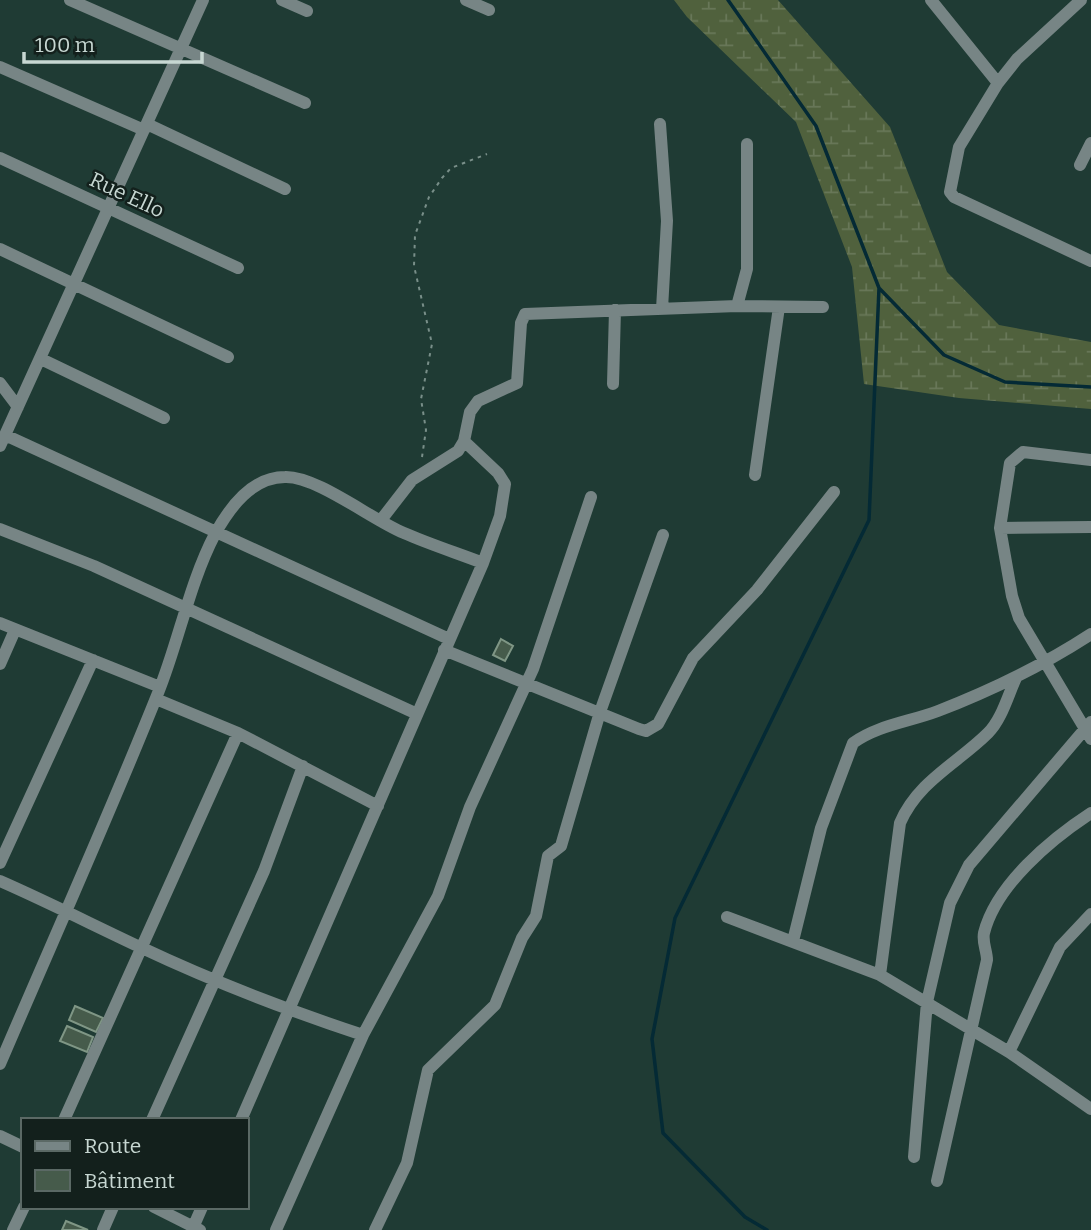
<svg xmlns="http://www.w3.org/2000/svg" width="1091" height="1230" font-family="Bitter,serif">
  <style>
    .wetland { fill: url(#wetland-marsh) }
    .lines { fill: none; stroke-linecap: round; stroke-linejoin: round }
    .stream { stroke: #042a35; stroke-width: 3.5 }
    .building { fill: #465b4b; stroke: #7f9685; stroke-width: 2 }
    .path { stroke: #798f89; stroke-width: 2; stroke-dasharray: 3.5 5; stroke-linecap: butt }
    .minor { stroke: #778585; stroke-width: 12 }
    .labels { text-anchor: middle; stroke-width: 5; stroke-linejoin: round; paint-order: stroke }
    .street-label { font-size: 21px; fill: #c7d7d2; stroke: #13201c }
  </style>
  <defs>
    <pattern id="wetland-marsh" width="20" height="14" patternUnits="userSpaceOnUse" patternTransform="scale(1.75)"><rect width="20" height="14" fill="#50613d"/><path d="M1 5h8M5 5V1M11 12h8M15 12V8" fill="none" stroke="#687758"/></pattern>
  </defs>
  <rect width="100%" height="100%" fill="#1f3b34"/>
  <path class="wetland" d="M674 0H778L890 127 947 272 999 325 1091 342V409L959 398 864 384 852 267 796 122 687 17Z"/>
  <g class="lines">
    <path class="stream" d="M728 0 816 126 879 288 869 520 675 918 652 1039 663 1133 745 1217 767 1230
      M879 288 944 355 1005 382 1091 387"/>
  </g>
  <path class="building" d="M501 639 513 646 505 661 493 655Z
    M75 1006 103 1018 96 1032 69 1020Z
    M67 1026 93 1037 87 1052 60 1041Z
    M66 1221 88 1230H62Z"/>
  <g class="lines">
    <path class="path" d="M422 457 426 430 421 399 432 344 414 266 415 235 429 197 442 178 451 168 487 154"/>
    <path class="minor" d="M70 0 305 103
      M282 0 307 11
      M466 0 489 10
      M931 0 998 83
      M1081 0 1017 59 998 83 959 147 950 192 954 197 1091 261
      M0 67 144 130
      M147 124 285 189
      M660 124 667 221 662 309
      M0 158 238 268
      M1080 165 1091 143
      M0 249 228 357
      M737 306 747 269V144
      M41 359 164 418
      M0 383 18 407
      M613 384 615 310
      M5 435 449 639
      M0 446 203 0
      M1091 460 1023 452 1010 463 1000 528 1012 596 1019 618 1091 739
      M755 475 779 307
      M381 520 412 480 458 451 464 441 470 412 478 401 517 383 521 323 525 314 737 306 823 307
      M1000 528 1091 527
      M0 529 94 566 415 713
      M0 623 160 687
      M444 650 639 729 646 731 658 724 693 658 757 590 834 492
      M0 664 15 630
      M156 699 238 733 378 806
      M0 863 93 660
      M0 881C48 902 93 925 140 947 212 981 287 1010 363 1035
      M727 917 880 975 1009 1052 1091 1109
      M793 941 821 828 853 743C878 725 909 722 938 711 992 690 1042 666 1091 634
      M880 975 900 823C918 781 958 763 988 733 1002 719 1008 695 1016 678
      M1009 1052 1060 947 1091 914
      M0 1064C53 940 108 818 158 693 179 641 189 584 215 534 230 507 252 477 285 477 317 476 372 520 404 533 429 544 457 553 483 563
      M64 1120 238 733
      M152 1120 264 871 303 766
      M241 1120 483 563 500 516 505 484 498 473 464 441
      M0 1136 23 1147
      M914 1157 927 1002 950 903 969 865 1091 722
      M937 1181 987 960C987 951 982 942 984 933 996 885 1051 839 1091 813
      M154 1207 200 1230
      M13 1230 24 1207
      M103 1230 113 1207
      M192 1230 202 1207
      M276 1230 363 1035 438 896 470 807 533 669 591 497
      M375 1230 407 1163 428 1070 495 1005 522 938 536 916 548 856 561 846 600 712 663 535"/>
  </g>
  <g class="labels">
    <g class="street-label">
      <text transform="translate(127 195) rotate(25)" y="7">Rue Ello</text>
    </g>
  </g>
  <rect x="21" y="1118" width="228" height="91" fill="#13201c" stroke="#5b6965" stroke-width="2"/>
  <rect x="35" y="1141" width="35" height="10" fill="#778585" stroke="#5b6965" stroke-width="2"/>
  <text x="84" y="1153" font-size="21" fill="#c7d7d2">Route</text>
  <rect x="35" y="1170" width="35" height="21" fill="#465b4b" stroke="#5b6965" stroke-width="2"/>
  <text x="84" y="1188" font-size="21" fill="#c7d7d2">Bâtiment</text>
  <path d="M24 52v10h178v-10" fill="none" stroke="#c7d7d2" stroke-width="3.5"/>
  <text x="35" y="52" font-size="21" fill="#c7d7d2" stroke="#13201c" stroke-width="5" paint-order="stroke">100 m</text>
</svg>
